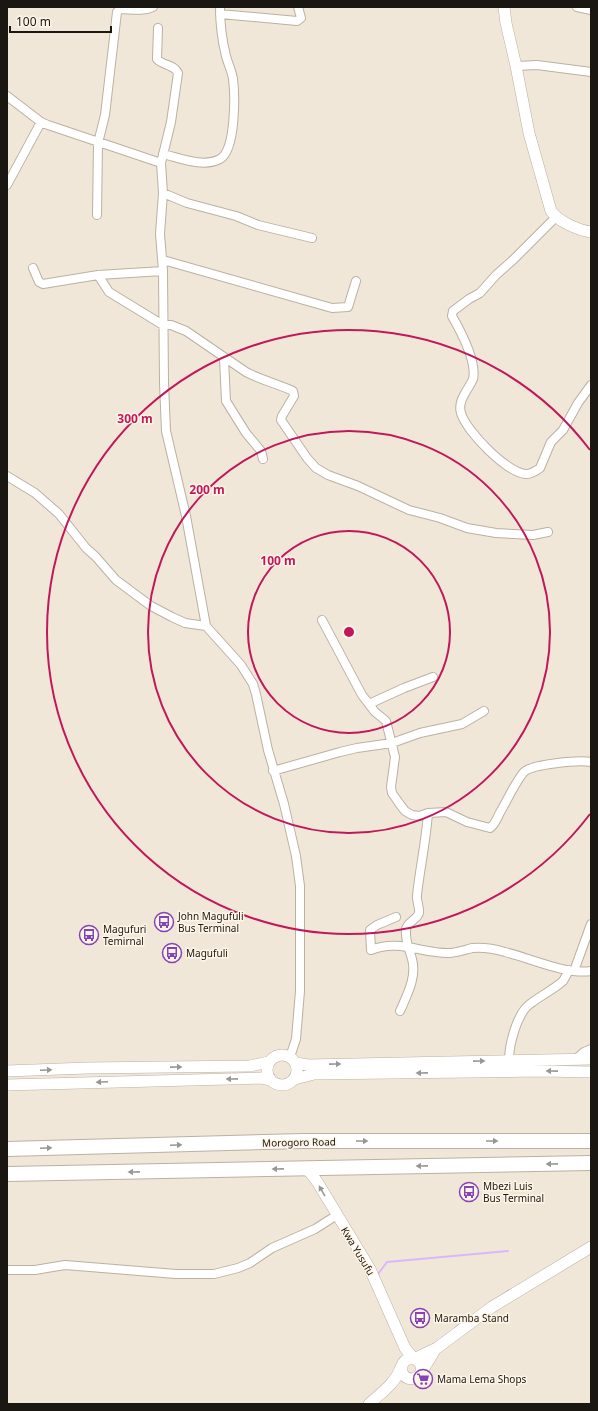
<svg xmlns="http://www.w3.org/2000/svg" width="598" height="1411" font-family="'Noto Sans',sans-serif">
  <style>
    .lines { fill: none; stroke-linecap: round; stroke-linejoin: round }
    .stream { stroke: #dab6fd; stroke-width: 2 }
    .street-casing { stroke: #bab1a3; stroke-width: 10 }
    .secondary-casing { stroke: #bab1a3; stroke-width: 12 }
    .highway-casing { stroke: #bab1a3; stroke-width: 16 }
    .street { stroke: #fff; stroke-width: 8 }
    .secondary { stroke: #fff; stroke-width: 11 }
    .highway { stroke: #fff; stroke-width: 14 }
    .oneway { fill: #989794 }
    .ring { fill: none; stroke: #c2185b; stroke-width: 2 }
    .labels { text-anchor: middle; stroke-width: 3; stroke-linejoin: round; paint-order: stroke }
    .poi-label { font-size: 10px; fill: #1a1712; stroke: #fef5e6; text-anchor: start }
    .street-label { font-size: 10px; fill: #1a1712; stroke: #fef5e6 }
    .centre { fill: #c2185b; stroke: #fef5e6; stroke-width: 2 }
    .ring-label { font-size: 12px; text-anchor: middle; font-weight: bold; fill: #c2185b; stroke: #fef5e6; stroke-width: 3; stroke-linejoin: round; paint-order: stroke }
  </style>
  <rect width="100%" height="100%" fill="#f1e7d9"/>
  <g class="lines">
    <path class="stream" d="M379 1277 378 1274 387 1262 508 1251
      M504 1294 509 1290
      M455 1328 462 1322"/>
    <defs>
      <path id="street" d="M577 7 591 10
        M220 14 297 21 301 18 298 7
        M158 28 157 59C163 66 174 64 178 73L171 122 161 163 163 193 160 234 163 271 164 383 166 431 186 516 206 626 241 665 253 684 256 694 268 750 284 804 296 856 300 886V991L296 1039 290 1057
        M516 66 537 65 591 72
        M7 96 41 122 48 125 161 163
        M163 154C180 158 203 168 220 159 236 150 235 95 233 79 232 71 228 64 226 56 222 40 220 24 220 7
        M7 185 41 122
        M163 193 187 203 236 216 258 225 312 238
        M97 215 98 143 105 115 117 12 120 9C131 9 142 12 153 7
        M556 217 513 260 496 275 480 293 469 299 453 311 452 316C460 330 477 362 473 379 469 389 457 400 461 413 466 431 507 473 526 474 531 474 536 471 540 468L551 442 563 430 578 403 591 385
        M163 260 332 308 348 307 356 281
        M33 268 39 282 43 284 98 275 163 271
        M98 275 109 292 163 325H171L186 331 246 372C261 380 278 384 293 391L294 396 282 416 281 420 307 458 316 468 328 475 358 486 409 510 440 518 467 528 496 533 533 535 548 532
        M224 359 226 401 246 433 261 451 263 459
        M7 476 35 493 59 514 86 548 96 557 116 580 151 606 172 617 185 623 206 626
        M322 620 362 695 375 712 386 721 395 757 391 787 392 793 399 803 405 811 412 815 420 816 428 813 446 812 467 822 490 828C496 824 498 815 502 809 507 800 518 778 524 772 532 764 579 760 591 762
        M369 704 404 688 433 677
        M273 771 340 752 357 748 392 743 420 733 462 724 484 711
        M396 917 377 925 370 930 371 950C398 939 421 953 448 953 457 953 464 950 472 948 483 947 495 949 505 952 530 958 566 975 591 971
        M574 971 591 924
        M400 1011C407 995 417 977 412 959 409 948 405 942 406 929 408 921 417 920 419 913 420 908 416 900 417 895 420 868 426 841 428 813
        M576 1059 584 1052 591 1049
        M509 1060C509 1045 517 1013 530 1004 540 996 553 990 563 981 565 978 567 974 569 970
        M7 1270H35L65 1265 176 1274H214L238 1268 250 1263 272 1248 315 1229 337 1215"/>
      <path id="secondary" d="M504 7 506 23 516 66 529 133 551 211C559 222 578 230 591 232
        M267 1070a15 15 0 1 1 30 0a15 15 0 1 1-30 0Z
        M296 1063 308 1065 591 1059
        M7 1071 87 1068 250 1066 269 1062
        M295 1079 314 1074 542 1071 591 1072
        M7 1085 261 1078 271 1080
        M305 1169 310 1172 318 1183 370 1269 401 1339 405 1348 413 1358
        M414 1359 437 1348 492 1307 591 1247
        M421 1372C423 1363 416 1356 406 1360 395 1369 406 1384 417 1377 422 1373 431 1356 435 1350
        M369 1404C381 1393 396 1383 401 1367"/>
      <path id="highway" d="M7 1149 303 1141H591
        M7 1174 591 1163"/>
    </defs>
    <use href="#street" class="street-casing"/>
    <use href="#secondary" class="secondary-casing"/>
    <use href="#highway" class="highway-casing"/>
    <use href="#street" class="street"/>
    <use href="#secondary" class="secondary"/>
    <use href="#highway" class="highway"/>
  </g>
  <defs><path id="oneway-solid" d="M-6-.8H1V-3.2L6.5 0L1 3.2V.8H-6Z"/></defs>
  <g class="oneway">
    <use href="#oneway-solid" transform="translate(479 1061) rotate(-1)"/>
    <use href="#oneway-solid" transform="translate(335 1064) rotate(-1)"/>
    <use href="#oneway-solid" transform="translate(176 1067) rotate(-1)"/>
    <use href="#oneway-solid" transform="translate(46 1070) rotate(-2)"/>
    <use href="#oneway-solid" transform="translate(552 1071) rotate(-179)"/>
    <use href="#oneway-solid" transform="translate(422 1073) rotate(179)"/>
    <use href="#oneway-solid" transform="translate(232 1079) rotate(179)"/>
    <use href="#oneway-solid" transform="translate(102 1082) rotate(178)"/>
    <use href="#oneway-solid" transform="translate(362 1141)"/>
    <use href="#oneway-solid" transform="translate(492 1141)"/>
    <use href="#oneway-solid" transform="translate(176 1145) rotate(-2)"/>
    <use href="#oneway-solid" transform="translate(46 1148) rotate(-2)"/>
    <use href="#oneway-solid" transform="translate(552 1164) rotate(179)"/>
    <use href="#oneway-solid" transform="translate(422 1166) rotate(179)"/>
    <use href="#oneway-solid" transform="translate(278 1169) rotate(179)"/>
    <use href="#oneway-solid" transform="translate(134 1172) rotate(179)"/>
    <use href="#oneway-solid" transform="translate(322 1191) rotate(-120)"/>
  </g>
  <g class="ring">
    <circle cx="349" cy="632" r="101"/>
    <circle cx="349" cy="632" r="201"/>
    <path d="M590 814A302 302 0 1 1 590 450"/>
  </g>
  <defs>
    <symbol id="bus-ring" viewBox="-11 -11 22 22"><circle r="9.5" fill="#fef5e6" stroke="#8543b7" stroke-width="1.5"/><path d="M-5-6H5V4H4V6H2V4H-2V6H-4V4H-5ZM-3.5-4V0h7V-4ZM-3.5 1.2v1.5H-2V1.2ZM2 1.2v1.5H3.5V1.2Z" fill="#8543b7"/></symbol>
    <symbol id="supermarket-ring" viewBox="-11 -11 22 22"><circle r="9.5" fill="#fef5e6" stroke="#8543b7" stroke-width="1.5"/><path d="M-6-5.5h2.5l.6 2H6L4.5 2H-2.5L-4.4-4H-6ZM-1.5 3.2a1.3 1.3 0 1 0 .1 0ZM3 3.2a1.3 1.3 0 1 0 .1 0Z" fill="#8543b7"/></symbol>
  </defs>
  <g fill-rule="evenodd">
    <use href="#bus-ring" x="153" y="911" width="22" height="22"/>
    <use href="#bus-ring" x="78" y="924" width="22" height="22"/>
    <use href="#bus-ring" x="161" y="942" width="22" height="22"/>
    <use href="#bus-ring" x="458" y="1181" width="22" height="22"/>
    <use href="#bus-ring" x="409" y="1307" width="22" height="22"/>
    <use href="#supermarket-ring" x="412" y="1368" width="22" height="22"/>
  </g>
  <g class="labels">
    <g class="poi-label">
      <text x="178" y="920">John Magufuli<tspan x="178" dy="12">Bus Terminal</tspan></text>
      <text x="103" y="933">Magufuri<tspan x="103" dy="12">Temirnal</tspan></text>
      <text x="186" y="957">Magufuli</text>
      <text x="483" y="1190">Mbezi Luis<tspan x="483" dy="12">Bus Terminal</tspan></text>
      <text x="434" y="1322">Maramba Stand</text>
      <text x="437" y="1383">Mama Lema Shops</text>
    </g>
    <g class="street-label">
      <text transform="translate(299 1142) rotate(-1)" y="4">Morogoro Road</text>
      <text transform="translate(358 1251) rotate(59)" y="4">Kwa Yusufu</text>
    </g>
  </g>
  <circle cx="349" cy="632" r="6" class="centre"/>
  <g class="ring-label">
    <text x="135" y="423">300 m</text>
    <text x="207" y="494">200 m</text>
    <text x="278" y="565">100 m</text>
  </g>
  <rect width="598" height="1411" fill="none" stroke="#1a1712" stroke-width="16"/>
  <path d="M10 26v6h101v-6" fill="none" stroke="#1a1712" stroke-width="2"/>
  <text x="16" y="26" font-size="12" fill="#1a1712" stroke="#fef5e6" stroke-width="3" paint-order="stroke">100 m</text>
</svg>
